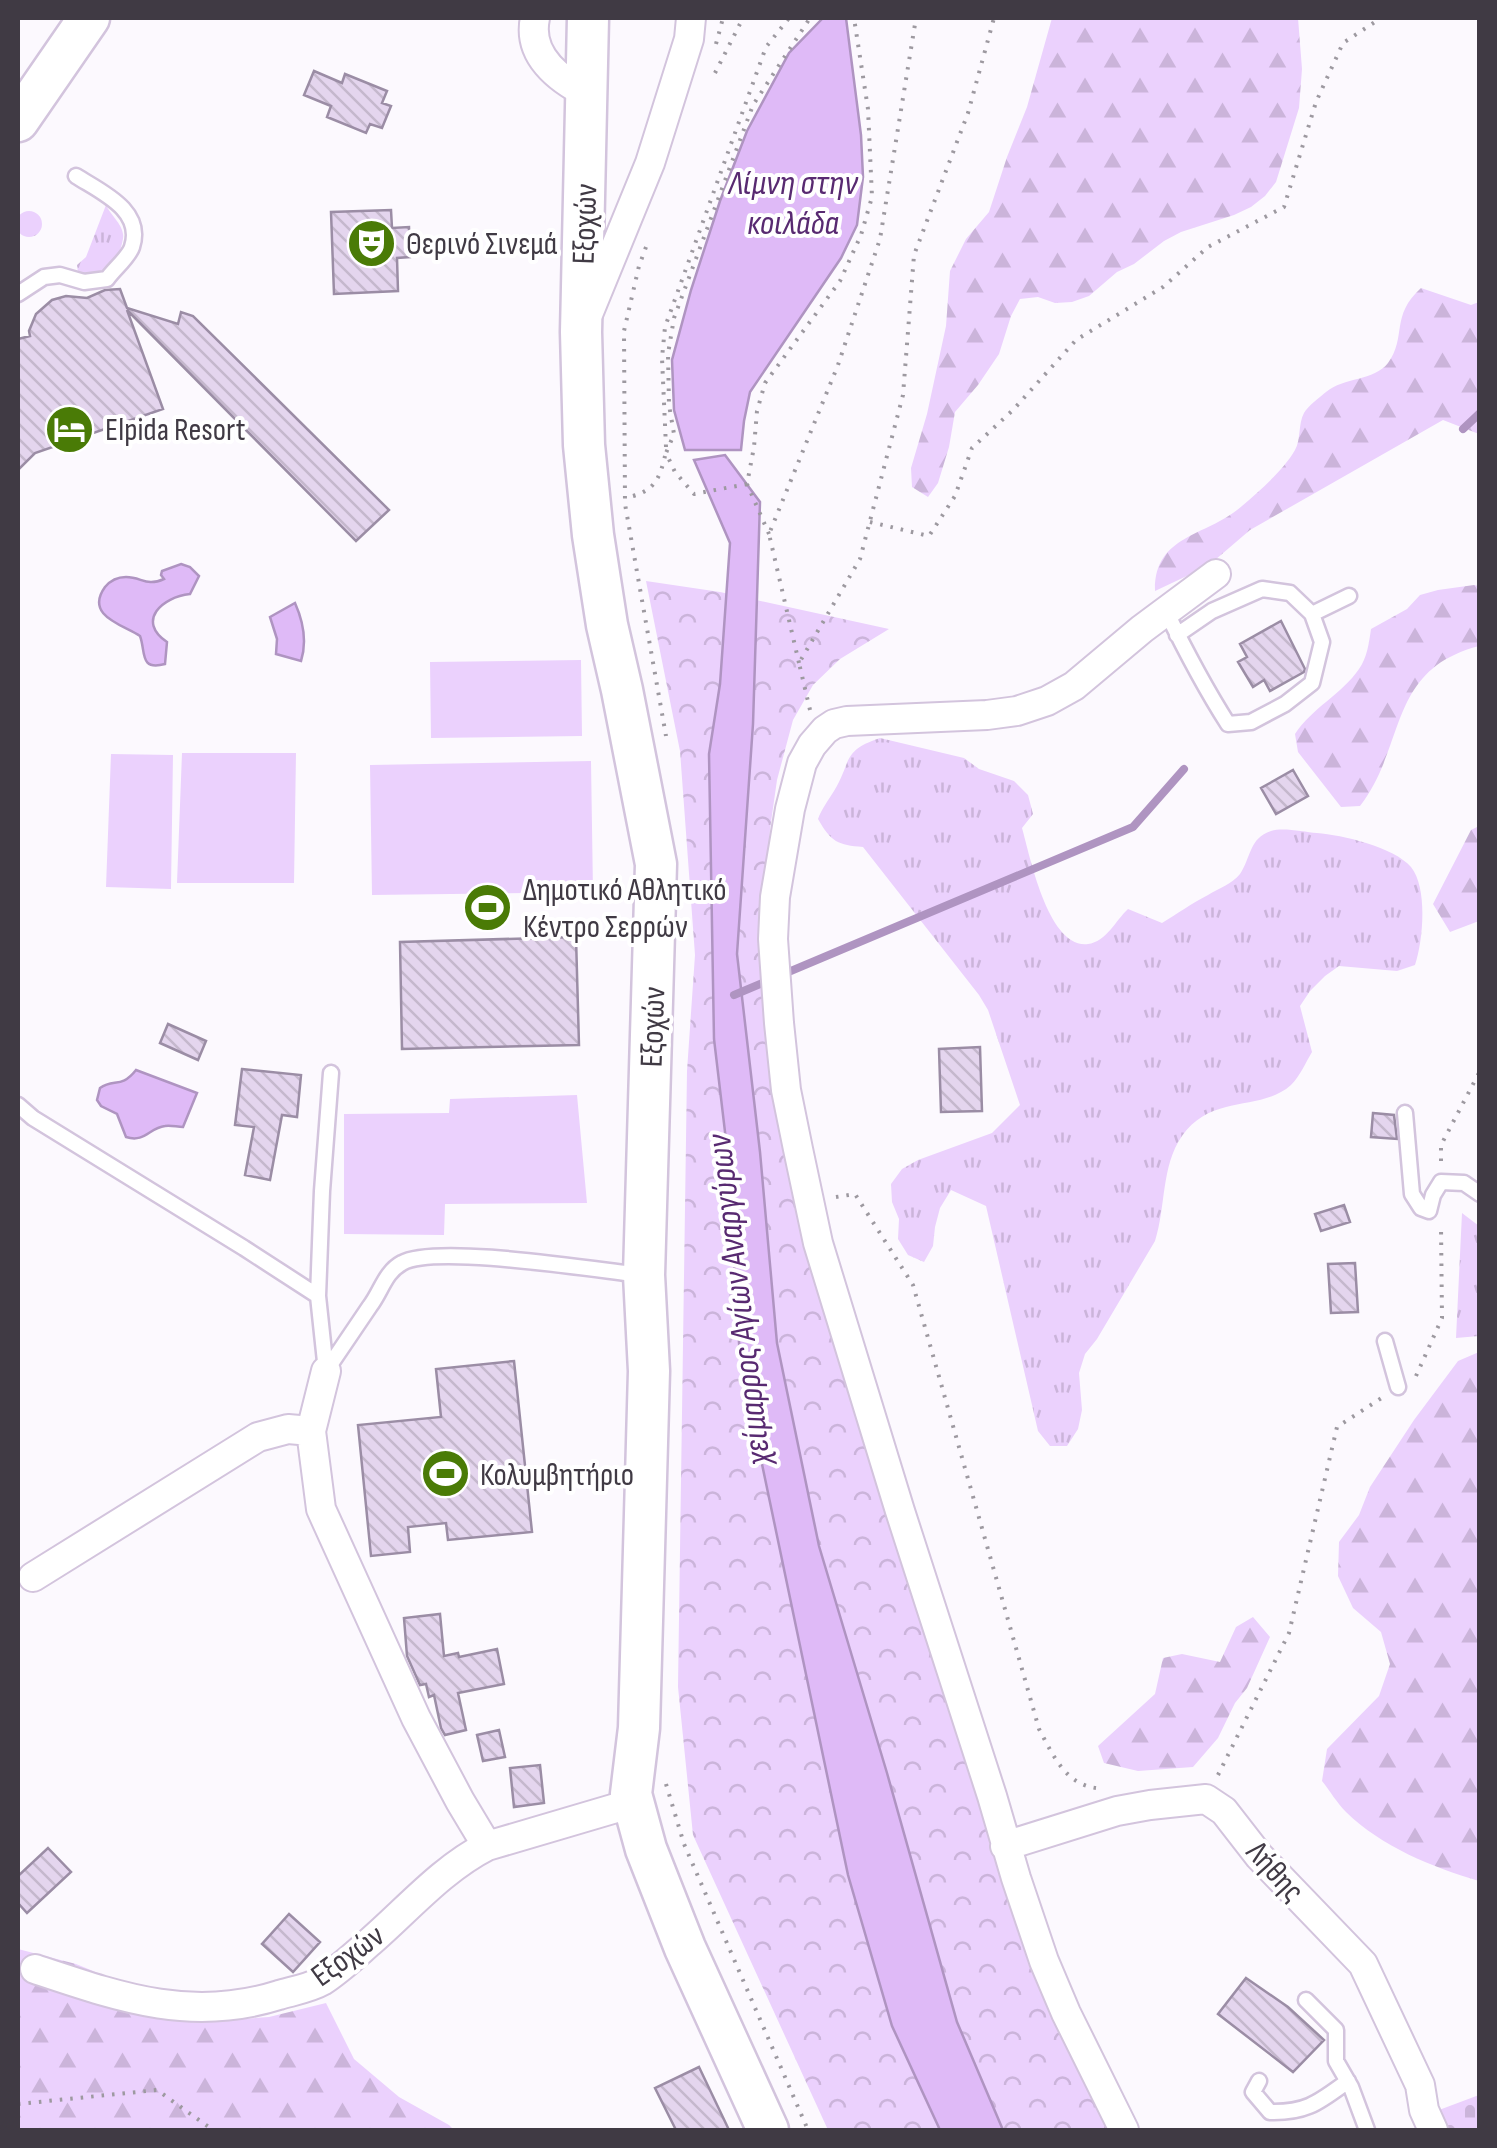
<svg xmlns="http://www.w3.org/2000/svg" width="1497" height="2148" font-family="'Sofia Sans Condensed',sans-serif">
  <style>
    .grass { fill: url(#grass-tufts) }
    .forest { fill: url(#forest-firs) }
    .cemetery { fill: url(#cemetery-stones) }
    .park { fill: url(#park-crowns) }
    .garden { fill: #ebd1fd }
    .water { fill: #dfbaf7; stroke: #af94c1; stroke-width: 2.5 }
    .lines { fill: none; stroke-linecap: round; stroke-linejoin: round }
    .stream { stroke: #af94c1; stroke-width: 8 }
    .building { fill: url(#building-back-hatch); stroke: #9b8da5; stroke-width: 2.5 }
    .lane-casing { stroke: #d3c4dd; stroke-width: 19 }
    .street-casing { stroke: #d3c4dd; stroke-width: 32 }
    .secondary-casing { stroke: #d3c4dd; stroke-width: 45 }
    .path { stroke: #9d99a0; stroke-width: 4; stroke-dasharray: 2.5 8; stroke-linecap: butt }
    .lane { stroke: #fff; stroke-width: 14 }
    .street { stroke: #fff; stroke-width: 28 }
    .secondary { stroke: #fff; stroke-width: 40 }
    .labels { text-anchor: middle; stroke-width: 8; stroke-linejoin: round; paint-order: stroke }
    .street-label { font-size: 32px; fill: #403a44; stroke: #fff }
    .poi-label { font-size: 32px; fill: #403a44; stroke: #fff; text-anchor: start }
    .water-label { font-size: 35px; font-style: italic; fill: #582a71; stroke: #fff }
  </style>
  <defs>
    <pattern id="grass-tufts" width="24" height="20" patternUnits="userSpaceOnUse" patternTransform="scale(2.5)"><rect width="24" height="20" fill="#ebd1fd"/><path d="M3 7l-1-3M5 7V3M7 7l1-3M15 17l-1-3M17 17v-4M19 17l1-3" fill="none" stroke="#cbb4da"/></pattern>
    <pattern id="forest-firs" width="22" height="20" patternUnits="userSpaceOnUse" patternTransform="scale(2.5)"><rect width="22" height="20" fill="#ebd1fd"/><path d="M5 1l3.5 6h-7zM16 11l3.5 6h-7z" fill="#cbb4da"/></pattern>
    <pattern id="cemetery-stones" width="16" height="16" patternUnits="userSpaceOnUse" patternTransform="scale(2.5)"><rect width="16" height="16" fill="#ebd1fd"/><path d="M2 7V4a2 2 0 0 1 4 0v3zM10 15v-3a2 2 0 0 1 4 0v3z" fill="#cbb4da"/></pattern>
    <pattern id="park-crowns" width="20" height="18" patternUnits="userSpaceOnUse" patternTransform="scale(2.5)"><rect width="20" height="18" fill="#ebd1fd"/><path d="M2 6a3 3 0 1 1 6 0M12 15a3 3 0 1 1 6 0" fill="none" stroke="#cbb4da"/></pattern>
    <pattern id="building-back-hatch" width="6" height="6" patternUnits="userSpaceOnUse" patternTransform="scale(2.5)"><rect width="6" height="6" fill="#e4d5ee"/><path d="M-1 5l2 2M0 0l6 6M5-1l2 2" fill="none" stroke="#c5b8cd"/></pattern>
  </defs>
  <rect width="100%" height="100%" fill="#fcf9fe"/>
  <path class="grass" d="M106 205C110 214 122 224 123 234 124 238 121 247 120 251 113 270 97 275 78 273L77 265 86 257Z
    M16 224a13 13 0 1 1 26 0a13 13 0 1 1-26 0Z
    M880 738 964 758 979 769 1014 781 1028 795 1033 814 1022 828C1030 856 1048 949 1088 944 1106 942 1116 920 1128 909L1162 923C1177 914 1192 903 1208 895 1219 888 1232 884 1240 874 1251 858 1249 838 1271 831 1283 827 1304 832 1317 833 1342 835 1394 847 1411 867 1428 888 1423 941 1415 965L1397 971 1339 966 1325 976 1310 991 1300 1006 1312 1052C1306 1062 1300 1076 1291 1085 1261 1112 1212 1093 1182 1136 1161 1166 1166 1207 1155 1241L1097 1339 1085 1354 1079 1373 1082 1410 1078 1429 1067 1446H1050L1038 1431 986 1206 951 1190 940 1208 935 1227 933 1246 924 1262 908 1255 898 1239 899 1219 892 1202 891 1184 902 1169 918 1160 992 1133 1020 1105 988 1010 979 995 863 847C838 845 831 842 818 819 822 808 828 801 834 791 852 762 841 751 880 738Z
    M1462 1213 1479 1226V1336L1456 1338Z"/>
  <path class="forest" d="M1052 18H1298L1302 69 1299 108 1276 182 1265 196 1251 207 1234 215 1181 232 1164 241 1134 264 1117 272 1089 296 1072 302 1055 303 1038 297 1020 299 1011 316 999 354 978 385 955 412 949 447 938 483 928 497 912 487 911 468 927 414 946 326 950 271 966 239 989 212 1007 157 1027 107Z
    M1421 288 1471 305 1479 302V434L1443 420 1250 530 1208 566 1155 591C1154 534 1207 537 1242 506 1259 491 1283 471 1295 450 1301 440 1298 424 1304 413 1308 406 1320 397 1326 392 1344 377 1374 381 1388 363 1407 337 1390 316 1421 288Z
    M1474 585 1479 586V646C1387 670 1407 745 1360 806L1341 807 1298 752 1295 734C1312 708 1342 694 1359 669 1367 658 1369 643 1371 629L1407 609 1420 595 1438 590Z
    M1479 826V921L1450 932 1433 904 1471 830Z
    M1479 1352V1351V1881C1432 1867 1382 1847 1346 1812 1337 1803 1330 1791 1322 1781L1327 1749 1379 1696 1390 1664 1381 1632 1353 1608 1338 1576 1339 1542 1359 1515 1370 1487 1414 1420 1458 1361Z
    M1253 1617 1270 1637 1247 1688 1235 1703 1218 1738 1193 1767 1138 1771 1104 1763 1098 1746 1155 1694 1163 1658 1182 1654 1220 1662 1236 1627Z
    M18 1949 76 1964 215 2021 269 2017 326 2003 354 2059 399 2097 449 2125 454 2130H18Z"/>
  <path class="cemetery" d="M1479 2095V2130H1438L1431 2113Z"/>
  <path class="park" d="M646 581 720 592 889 629 840 659 813 685 793 720 777 780 770 829 766 914 802 1211 1113 2130H828L693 1835 678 1687 687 1071 695 955 680 751Z"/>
  <path class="garden" d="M581 660 582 736 431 738 430 662Z
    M182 753H296L294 883H177Z
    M111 754 173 755 171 889 106 887Z
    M591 761 593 892 372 895 370 765Z
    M577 1095 587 1203 445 1204 444 1235 344 1234V1114L449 1113 450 1099Z"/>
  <path class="water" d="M823 18H846L861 135 863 177 857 225 841 258 750 392 744 421 741 450H685L674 410 672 360 691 290 720 201 747 131 789 53Z
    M725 455 760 502 753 724 737 954 760 1152 777 1343 819 1546 887 1773 957 2022 1003 2130H940L892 2026 848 1875 740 1359 728 1157 714 1039 709 754 720 684 730 543 694 460Z
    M181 564 190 567 199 576 190 594C162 597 136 621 167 642L165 664C139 671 146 652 140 636 124 625 84 616 105 587 110 581 118 577 126 577 142 577 146 587 164 579L161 575 162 571Z
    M295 603C303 621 307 642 301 661L276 654 277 639 270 617Z
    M136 1070 197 1093 183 1127C177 1127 171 1125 165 1126 149 1128 145 1143 126 1137L117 1114 101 1106 97 1100 100 1088C114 1078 121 1089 136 1070Z"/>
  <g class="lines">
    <path class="stream" d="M1463 429 1480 413
      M734 995 1133 827 1184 769"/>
  </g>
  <path class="building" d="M314 71 342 83 345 74 387 91 382 103 391 106 382 128 370 124 366 133 327 117 331 106 304 95Z
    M391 210 392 228 409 227 410 257 397 258 398 291 334 294 331 212Z
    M120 289 127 308 178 324 181 312 193 316 389 510 356 541 127 310 163 409 35 453 18 470V339L30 336 29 331 36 314 52 300 66 296 87 298 105 290Z
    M1281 621 1305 669 1304 672 1270 691 1264 680 1253 687 1238 662 1247 657 1240 644Z
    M1293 770 1308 796 1276 814 1261 788Z
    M576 937 579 1045 402 1049 400 942Z
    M168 1024 206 1041 198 1060 160 1043Z
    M980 1047 982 1111 941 1112 939 1049Z
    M242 1069 301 1075 297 1117 282 1115 270 1180 245 1175 254 1127 235 1125Z
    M1373 1113 1394 1115 1397 1139 1371 1137Z
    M1344 1205 1350 1222 1321 1231 1315 1214Z
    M1355 1263 1358 1312 1331 1313 1328 1264Z
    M514 1361 532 1532 448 1540 446 1523 408 1527 410 1552 371 1556 358 1425 441 1417 436 1369Z
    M440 1614 444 1656 458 1653 459 1657 497 1649 504 1684 458 1693 466 1730 445 1735 441 1728 434 1695 429 1697 426 1684 420 1685 407 1656 404 1618Z
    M499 1730 505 1757 483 1761 477 1735Z
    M540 1765 544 1803 514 1807 510 1768Z
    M48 1848 71 1872 27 1913 18 1903V1876Z
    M289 1914 320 1942 293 1972 262 1944Z
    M1246 1978 1288 2007 1324 2040 1293 2072 1218 2014Z
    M699 2067 729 2130H676L655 2088Z"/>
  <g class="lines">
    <defs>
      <path id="lane" d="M18 294 44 277 60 275 84 282 107 279C114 269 129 257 132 247 144 210 101 192 76 176
        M1166 611C1185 650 1205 688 1228 724L1251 722 1285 704 1312 683 1322 642 1312 614 1290 593 1262 589 1212 611 1177 635
        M1312 614 1349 596
        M18 1105 33 1118 244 1248 318 1296
        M1405 1113 1412 1194 1421 1208 1429 1211 1433 1195 1441 1182 1464 1183 1480 1194
        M1385 1341 1398 1387
        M326 1371C341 1349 355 1328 370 1306 381 1292 385 1272 402 1263 435 1244 596 1270 642 1275
        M326 1371 318 1296 322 1191 331 1073
        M1306 2000 1336 2030V2061L1351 2087 1367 2130
        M1259 2081 1253 2092 1270 2112C1307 2113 1319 2102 1348 2081"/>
      <path id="street" d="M535 18C527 55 558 79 588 94
        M589 312 650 163 689 39 691 18
        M326 1371 311 1431 321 1509 416 1718 460 1801 487 1846
        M33 1577 258 1437 288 1429 311 1431
        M1005 1846 1117 1811 1150 1805 1206 1799 1224 1811 1259 1856 1363 1964 1420 2085 1424 2110 1433 2130
        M35 1969C119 1997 191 2023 279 1995 293 1991 310 1988 322 1981 339 1970 355 1955 370 1942 408 1909 442 1869 487 1846L633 1803
        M1124 2130 1066 2013 1044 1961 1016 1878 992 1796 900 1511 818 1243 798 1149 786 1090 779 1023 773 939 775 897 790 809 802 763 812 745 825 730 834 724 847 721 987 715 1017 711 1047 701 1074 686 1142 629 1216 574"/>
      <path id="secondary" d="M588 18 581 332 584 445 593 535 607 625 622 690 656 864 644 1275 649 1371 639 1728 631 1794 646 1849 685 1948 768 2130
        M18 121 89 18"/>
    </defs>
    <use href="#lane" class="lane-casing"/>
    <use href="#street" class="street-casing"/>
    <use href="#secondary" class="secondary-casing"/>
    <path class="path" d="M716 44 723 18
      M715 73 743 18
      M646 247 639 266 624 331 625 504 666 736
      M666 447 662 358 665 327 766 47 789 18
      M747 484 694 494 675 472 666 453 674 434 669 405 668 354 674 318 753 105 810 18
      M633 496C655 490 660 477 665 456
      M870 522 929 536 955 496 972 448 1013 410 1076 340 1163 287 1208 247 1284 207 1316 102 1343 43 1381 18
      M769 534 747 484 754 447 757 411 765 383 840 281 861 235 872 197 868 109 854 18
      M799 663 769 534 838 365 880 239 916 18
      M810 710 799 663 860 559 903 395 914 255 968 113 994 18
      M1441 1161V1145L1480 1071
      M836 1197 855 1194 913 1285 1039 1729C1053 1755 1065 1784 1096 1788
      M1416 1376 1442 1318 1441 1226
      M1218 1775 1289 1633 1337 1427 1383 1397
      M666 1784 684 1844 808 2130
      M18 2104 157 2090 213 2130"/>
    <use href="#lane" class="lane"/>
    <use href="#street" class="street"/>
    <use href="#secondary" class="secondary"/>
  </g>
  <defs>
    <symbol id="theatre-disc" viewBox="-11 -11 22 22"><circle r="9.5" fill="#4a7b06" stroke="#fff"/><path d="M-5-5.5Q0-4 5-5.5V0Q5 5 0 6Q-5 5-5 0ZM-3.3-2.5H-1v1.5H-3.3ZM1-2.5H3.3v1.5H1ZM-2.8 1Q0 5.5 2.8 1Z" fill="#fff"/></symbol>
    <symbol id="hotel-disc" viewBox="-11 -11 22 22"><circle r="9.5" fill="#4a7b06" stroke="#fff"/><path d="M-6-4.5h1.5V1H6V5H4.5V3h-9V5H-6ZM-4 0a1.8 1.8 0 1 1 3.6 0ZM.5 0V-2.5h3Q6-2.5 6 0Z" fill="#fff"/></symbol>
    <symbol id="stadium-disc" viewBox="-11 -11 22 22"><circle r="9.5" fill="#4a7b06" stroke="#fff"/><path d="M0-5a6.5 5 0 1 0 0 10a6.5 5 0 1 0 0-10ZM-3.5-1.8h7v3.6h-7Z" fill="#fff"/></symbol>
  </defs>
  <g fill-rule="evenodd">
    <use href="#theatre-disc" x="344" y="216" width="55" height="55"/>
    <use href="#hotel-disc" x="42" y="402" width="55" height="55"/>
    <use href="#stadium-disc" x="460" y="880" width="55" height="55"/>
    <use href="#stadium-disc" x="418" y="1446" width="55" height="55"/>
  </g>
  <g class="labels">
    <g class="street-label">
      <text transform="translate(584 224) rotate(-88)" y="11">Εξοχών</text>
      <text transform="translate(652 1027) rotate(-88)" y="11">Εξοχών</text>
      <text transform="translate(1276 1871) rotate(48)" y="11">Λήθης</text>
      <text transform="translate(347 1955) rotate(-36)" y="11">Εξοχών</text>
    </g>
    <g class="poi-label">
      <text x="406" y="254">Θερινό Σινεμά</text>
      <text x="105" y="440">Elpida Resort</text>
      <text x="523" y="900">Δημοτικό Αθλητικό<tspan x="523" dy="37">Κέντρο Σερρών</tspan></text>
      <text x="480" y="1485">Κολυμβητήριο</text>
    </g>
    <g class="water-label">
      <text x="793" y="194">Λίμνη στην<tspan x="793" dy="40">κοιλάδα</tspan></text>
      <text transform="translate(738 1300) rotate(-97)" y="12">χείμαρρος Αγίων Αναργύρων</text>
    </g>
  </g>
  <rect width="1497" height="2148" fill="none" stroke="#403a44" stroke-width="40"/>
</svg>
